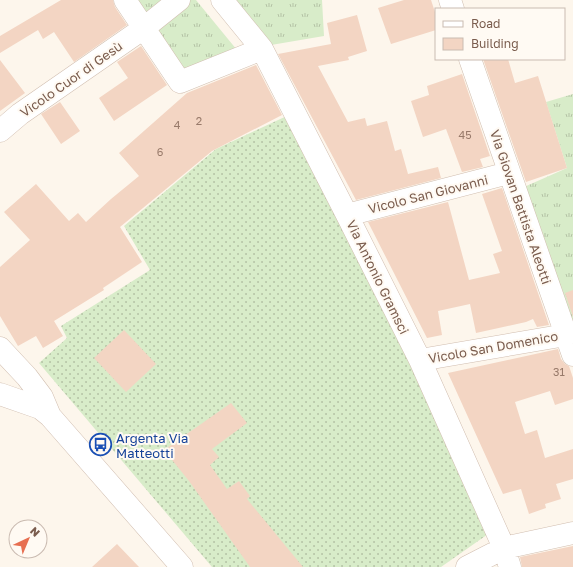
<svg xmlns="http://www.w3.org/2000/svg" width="573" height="567" font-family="'Golos Text',sans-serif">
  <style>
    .grass { fill: url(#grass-tufts) }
    .garden { fill: url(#garden-dots) }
    .building { fill: #f3d5c3 }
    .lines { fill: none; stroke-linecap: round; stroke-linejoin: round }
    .minor-casing { stroke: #d1beb0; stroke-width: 23 }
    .minor { stroke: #fff; stroke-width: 22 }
    .labels { text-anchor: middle; stroke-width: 4; stroke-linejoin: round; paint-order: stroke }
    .number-label { font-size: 11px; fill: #987a6a }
    .street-label { font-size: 13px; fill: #7a5c4d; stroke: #fffaf3 }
    .transit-label { font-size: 13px; fill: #164399; stroke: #fffaf3; text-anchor: start }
  </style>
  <defs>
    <pattern id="grass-tufts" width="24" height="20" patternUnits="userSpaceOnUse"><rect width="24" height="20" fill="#d8ecc9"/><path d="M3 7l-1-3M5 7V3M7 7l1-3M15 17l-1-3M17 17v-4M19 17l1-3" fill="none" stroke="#b4c2a5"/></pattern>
    <pattern id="garden-dots" width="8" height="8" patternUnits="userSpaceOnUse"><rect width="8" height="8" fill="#d8ecc9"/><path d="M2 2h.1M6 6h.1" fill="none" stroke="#b4c2a5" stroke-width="1.8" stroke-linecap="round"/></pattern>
  </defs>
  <rect width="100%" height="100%" fill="#fdf6ec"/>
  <path class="grass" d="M132 0H196L237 50 181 73Z
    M236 0H322L324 36 271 45Z
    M573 94V338L515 191 567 168 546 102Z"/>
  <path class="garden" d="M291 114 491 532 441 567H212L39 363 67 338 61 326 150 270 124 226 216 149Z"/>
  <path class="building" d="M61 0H113L115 7 127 25 74 62 54 32 43 39 38 30 0 53V36Z
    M404 0H431L436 15V30L391 44 378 8Z
    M357 15 367 51 348 57 349 60 318 66 348 122 365 118 367 126 387 121 395 151 401 149 408 174 438 167 441 178 356 200 278 54 331 44 327 23Z
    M141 46 167 85 114 121 99 98 128 78 117 62Z
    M483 59H508L515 83 538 76 567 168 526 182Z
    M0 60 25 93 0 111Z
    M256 65 282 115 212 151 120 227 142 262 103 288 104 290 54 321 63 336 43 348 36 336 18 346 0 316V267L30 240 4 212 36 184 69 221 78 213 86 222 111 199 139 176 119 153 187 93Z
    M462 74 490 156 480 159 483 167 462 172 446 129 423 137 411 101 429 95 427 86Z
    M60 102 80 131 61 144 41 114Z
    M502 188 549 325 537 327 533 319 526 322 476 333 470 304 438 311 442 335 427 338 368 222 448 202 469 280 500 273 493 254 502 251 482 194Z
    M573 290V317L565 293Z
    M124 330 156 364 126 392 94 358Z
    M558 349 561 359 565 364 569 366 573 378V399L555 405 550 391 515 402 525 434 537 430 545 458 573 449V479L556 484 561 499 545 504 546 508 529 514 521 489 503 494 448 373Z
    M231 403 247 423 212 449 219 457 210 465 227 489 239 481 250 496 247 499 303 567H250L189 481 164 450Z
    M117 544 139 567H92Z
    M573 546V567H522L520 557Z"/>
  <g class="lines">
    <defs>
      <path id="minor" d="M125 0 180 82 262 49
        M222 0 262 49 347 215 420 360 504 548 510 567
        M450 0 453 9
        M470 59 573 355
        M0 131 20 114 144 28 179 0
        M347 215 509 173
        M0 348 27 377 42 397 50 416
        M420 360 566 335
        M0 394 40 408 50 416 182 567
        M467 567 504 548 573 533"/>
    </defs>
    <use href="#minor" class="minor-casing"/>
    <use href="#minor" class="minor"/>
  </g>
  <defs>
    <symbol id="bus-ring" viewBox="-11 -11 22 22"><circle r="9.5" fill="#fffaf3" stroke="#1a4fb4" stroke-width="1.5"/><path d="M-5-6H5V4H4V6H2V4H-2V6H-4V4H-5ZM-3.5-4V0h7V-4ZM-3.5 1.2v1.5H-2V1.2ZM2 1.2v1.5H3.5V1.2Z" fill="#1a4fb4"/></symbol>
  </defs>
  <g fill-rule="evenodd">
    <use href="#bus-ring" x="88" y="432" width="25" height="25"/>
  </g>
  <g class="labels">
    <g class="number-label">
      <text x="199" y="125">2</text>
      <text x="177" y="129">4</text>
      <text x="465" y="139">45</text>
      <text x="160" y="156">6</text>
      <text x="559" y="376">31</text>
    </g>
    <g class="street-label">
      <text transform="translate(71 79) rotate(-35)" y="5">Vicolo Cuor di Gesù</text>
      <text transform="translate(428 194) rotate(-14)" y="5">Vicolo San Giovanni</text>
      <text transform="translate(521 207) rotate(71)" y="5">Via Giovan Battista Aleotti</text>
      <text transform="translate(378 277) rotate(64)" y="5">Via Antonio Gramsci</text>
      <text transform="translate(493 347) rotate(-10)" y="5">Vicolo San Domenico</text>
    </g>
    <g class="transit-label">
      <text x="116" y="443">Argenta Via<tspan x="116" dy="15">Matteotti</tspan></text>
    </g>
  </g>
  <rect x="435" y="8" width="130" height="52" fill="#fffaf3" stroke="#cabbb1"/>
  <rect x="443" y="21" width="20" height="6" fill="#ffffff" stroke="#cabbb1"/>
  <text x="471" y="28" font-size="12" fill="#7a5c4d">Road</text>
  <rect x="443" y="38" width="20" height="12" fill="#f3d5c3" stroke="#cabbb1"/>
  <text x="471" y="48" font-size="12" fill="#7a5c4d">Building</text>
  <g transform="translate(28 539) rotate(44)"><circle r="19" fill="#fffaf3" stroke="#cabbb1"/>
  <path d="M0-3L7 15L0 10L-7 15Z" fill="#e76f51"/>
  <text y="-6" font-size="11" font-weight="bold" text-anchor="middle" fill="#7a5c4d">N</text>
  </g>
</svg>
